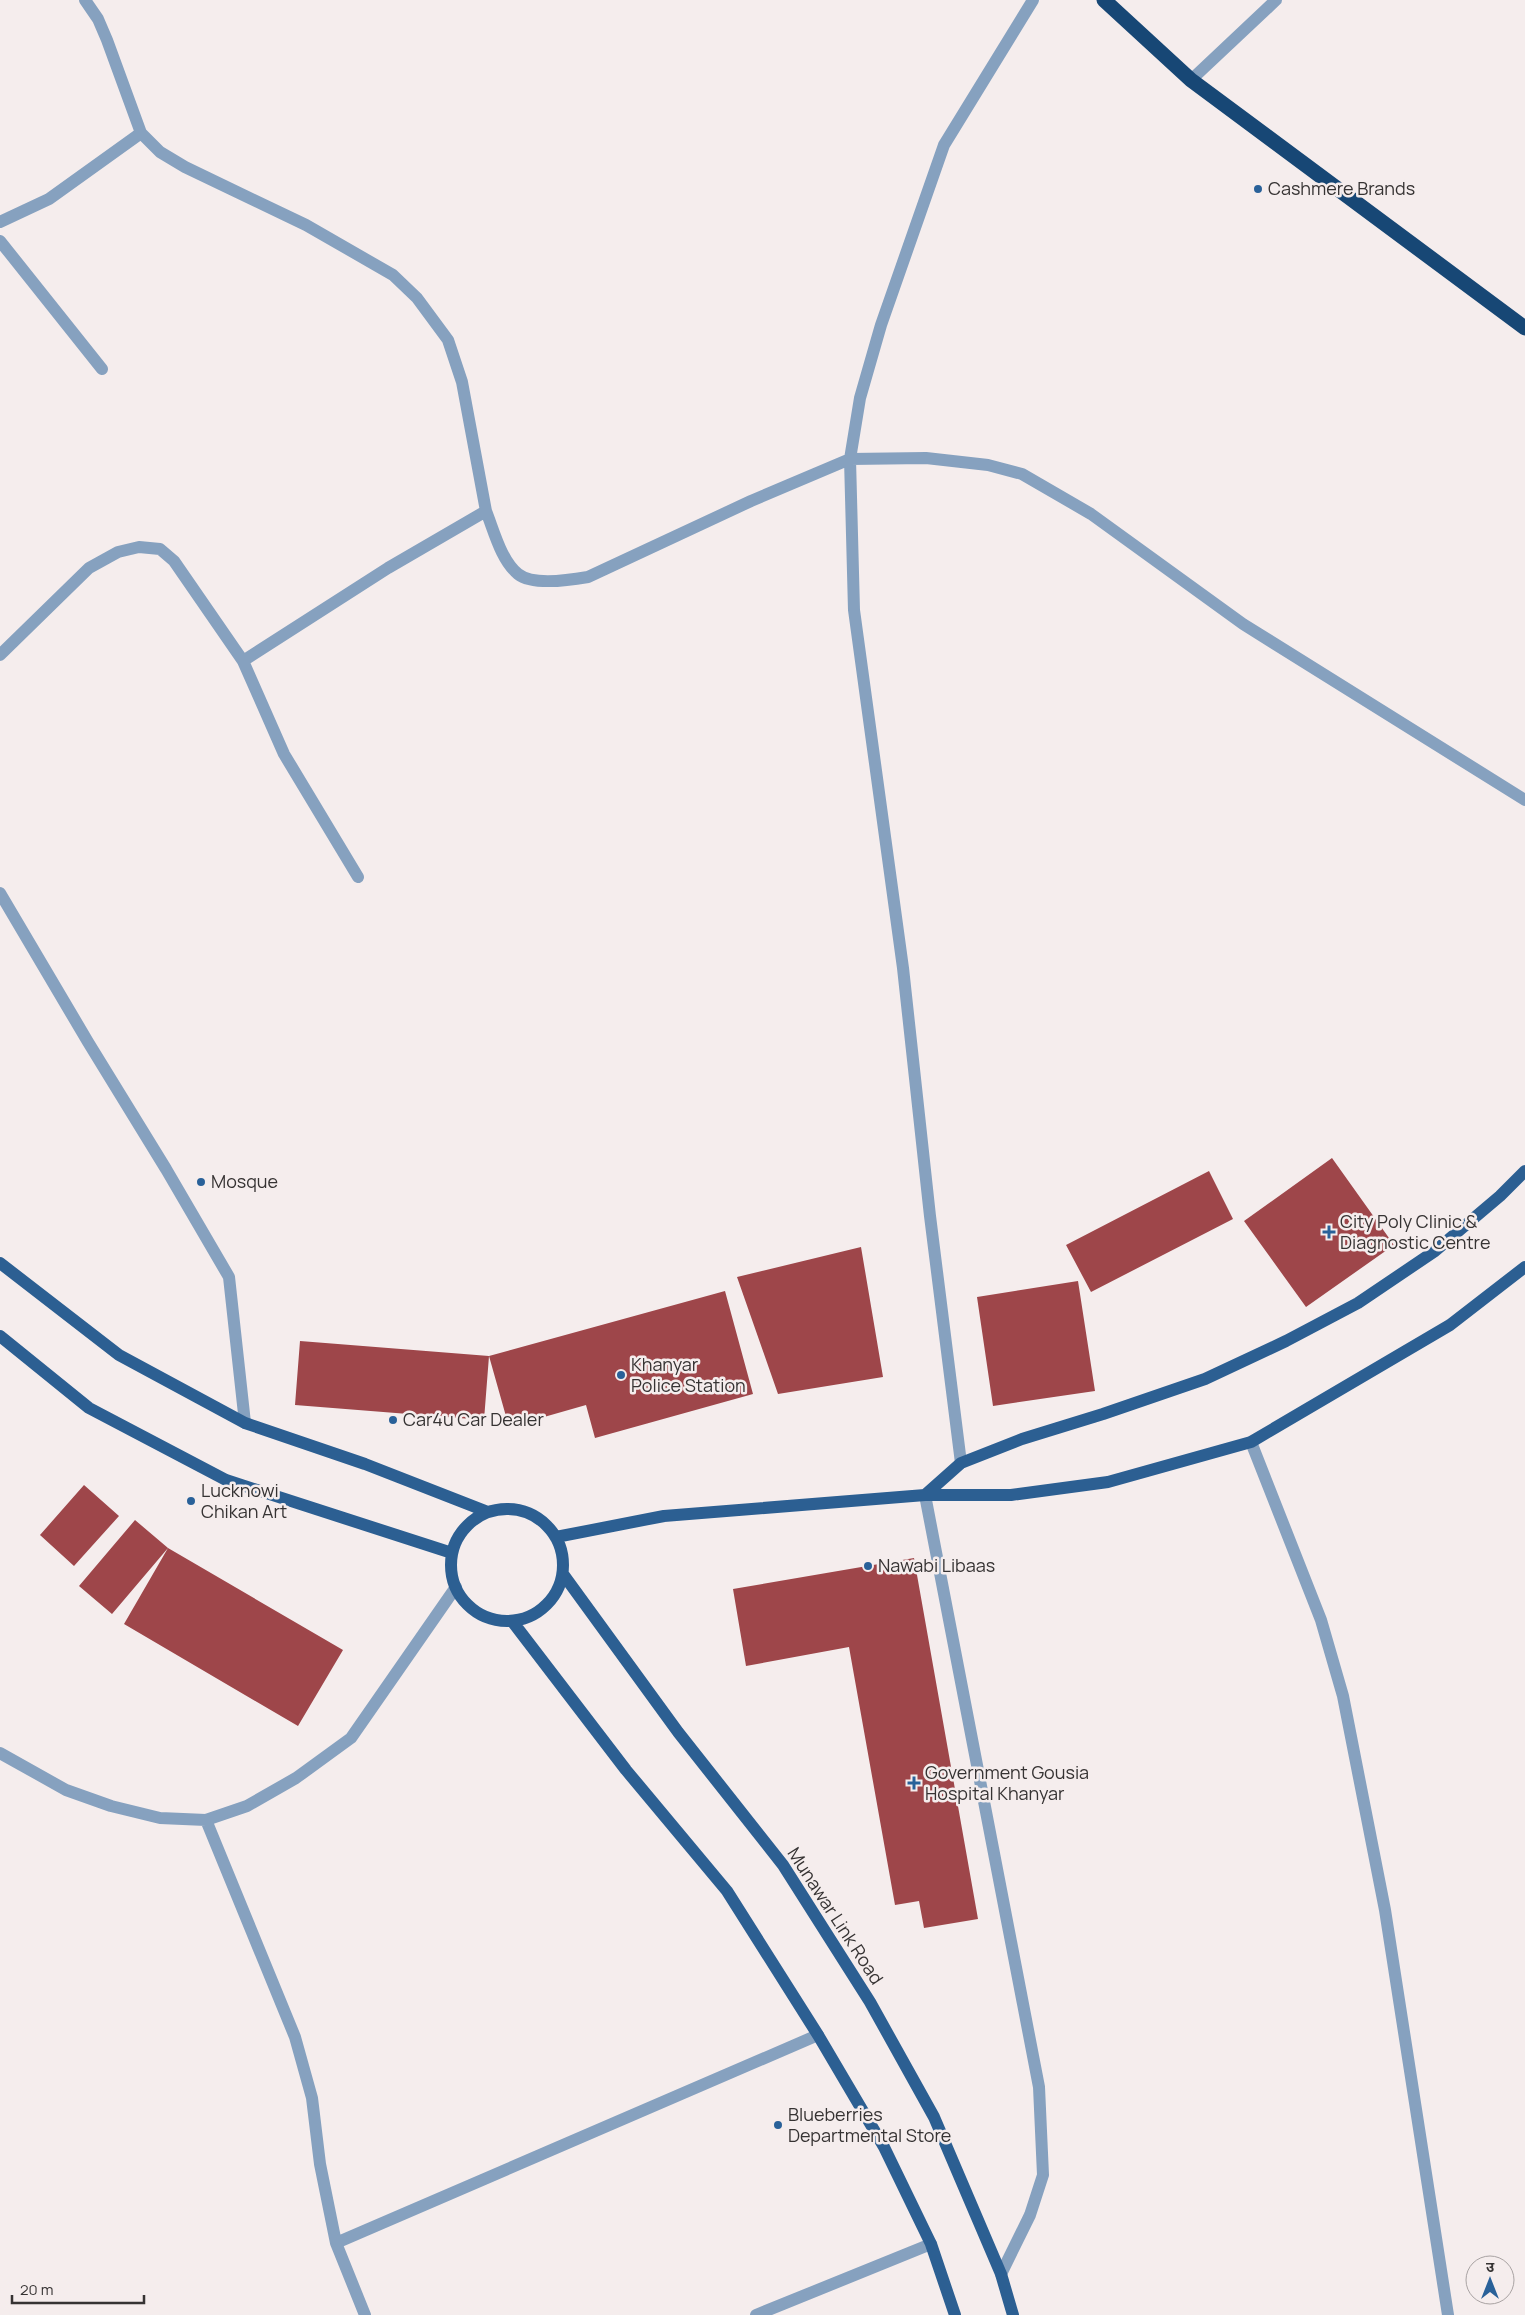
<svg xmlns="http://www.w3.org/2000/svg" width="1525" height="2315" font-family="Manrope,'Noto Sans Devanagari',sans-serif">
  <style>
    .building { fill: #9e464a }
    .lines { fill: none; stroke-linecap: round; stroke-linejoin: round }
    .lane { stroke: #86a1bf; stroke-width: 12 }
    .street { stroke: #86a1bf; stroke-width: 12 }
    .primary { stroke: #2c5f92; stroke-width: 12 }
    .highway { stroke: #174775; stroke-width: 15 }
    .poi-dot { fill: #296199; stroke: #f5eded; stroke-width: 2 }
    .labels { text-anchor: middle; stroke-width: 5; stroke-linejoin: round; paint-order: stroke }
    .poi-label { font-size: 18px; fill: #363333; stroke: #f5eded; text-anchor: start }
    .street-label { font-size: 18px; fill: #363333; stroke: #f5eded }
  </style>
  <rect width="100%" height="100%" fill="#f5eded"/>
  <path class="building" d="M1332 1158 1394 1245 1306 1307 1244 1221Z
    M1209 1171 1233 1219 1091 1292 1066 1245Z
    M861 1247 883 1377 778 1394 737 1277Z
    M1078 1281 1095 1391 993 1406 977 1297Z
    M725 1291 753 1394 595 1438 586 1405 509 1427 489 1356Z
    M300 1341 489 1356 484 1420 295 1405Z
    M84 1485 119 1516 74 1566 40 1535Z
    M135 1520 168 1548 112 1614 79 1586Z
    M168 1548 343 1650 298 1726 124 1624Z
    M914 1558 978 1919 924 1928 919 1901 895 1905 849 1647 746 1666 733 1589Z"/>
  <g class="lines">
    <path class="lane" d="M756 2315 931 2244"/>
    <path class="street" d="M85 0 98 19 107 40 141 133 160 152 185 167 306 225 393 275 417 298 448 340 462 382 486 511
      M1191 80 1276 0
      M0 222 49 199 141 133
      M0 241 102 369
      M0 655 89 568 118 552 139 547 160 549 174 561 243 661 388 568 486 511C494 531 501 560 518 574 533 586 571 580 588 577L751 501 850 459 926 458 988 465 1022 474 1091 514 1243 624 1525 800
      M243 661 284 754 358 877
      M0 893 88 1042 166 1169 229 1277 245 1423
      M1251 1442 1321 1620 1343 1696 1385 1910 1448 2315
      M961 1463 930 1216 903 968 854 610 850 459 860 398 881 325 944 145 1033 0
      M925 1495 1039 2087 1043 2175 1030 2215 1001 2274
      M0 1753 66 1790 111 1806 160 1818 206 1820 247 1806 296 1778 351 1738 456 1587
      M206 1820 295 2037 312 2098 320 2164 336 2243 365 2315
      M336 2243 818 2035"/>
    <path class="primary" d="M0 1263 119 1355 245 1423 365 1464 488 1512
      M0 1336 89 1408 226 1480 452 1553
      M925 1495 961 1463 1022 1439 1103 1414 1205 1379 1286 1341 1358 1303 1435 1251 1500 1196 1525 1171
      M451 1565a56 56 0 1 1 112 0a56 56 0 1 1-112 0Z
      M556 1537 664 1516 925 1495H1011L1108 1482 1251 1442 1450 1325 1525 1267
      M563 1574 678 1732 783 1865 870 2002 934 2117 1001 2274 1013 2315
      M512 1621 626 1770 727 1891 818 2035 884 2147 931 2244 955 2315"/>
    <path class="highway" d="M1104 0 1191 80 1525 328"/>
  </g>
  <g class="poi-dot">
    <circle cx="1258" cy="189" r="5"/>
    <circle cx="201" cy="1182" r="5"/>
    <path d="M1326.5 1224.5h5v5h5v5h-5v5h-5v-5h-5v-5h5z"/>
    <circle cx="621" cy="1375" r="5"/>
    <circle cx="393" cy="1420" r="5"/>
    <circle cx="191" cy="1501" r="5"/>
    <circle cx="868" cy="1566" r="5"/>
    <path d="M911.5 1775.5h5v5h5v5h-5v5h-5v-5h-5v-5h5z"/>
    <circle cx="778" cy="2125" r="5"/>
  </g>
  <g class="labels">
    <g class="poi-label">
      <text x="1268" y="195">Cashmere Brands</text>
      <text x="211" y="1188">Mosque</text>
      <text x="1340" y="1228">City Poly Clinic &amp;<tspan x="1340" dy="21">Diagnostic Centre</tspan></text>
      <text x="631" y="1371">Khanyar<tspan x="631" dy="21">Police Station</tspan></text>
      <text x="403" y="1426">Car4u Car Dealer</text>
      <text x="201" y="1497">Lucknowi<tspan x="201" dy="21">Chikan Art</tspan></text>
      <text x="878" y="1572">Nawabi Libaas</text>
      <text x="925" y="1779">Government Gousia<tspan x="925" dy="21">Hospital Khanyar</tspan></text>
      <text x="788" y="2121">Blueberries<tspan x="788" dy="21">Departmental Store</tspan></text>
    </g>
    <g class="street-label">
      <text transform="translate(835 1916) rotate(57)" y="6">Munawar Link Road</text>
    </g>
  </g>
  <g transform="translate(1490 2280)"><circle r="24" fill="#f5eded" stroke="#a9a3a3"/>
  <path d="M0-4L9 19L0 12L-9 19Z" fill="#296199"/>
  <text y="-8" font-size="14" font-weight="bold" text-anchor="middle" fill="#363333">उ</text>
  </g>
  <path d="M12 2295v8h132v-8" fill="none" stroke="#363333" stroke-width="2.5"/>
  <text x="20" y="2295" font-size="15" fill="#363333" stroke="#f5eded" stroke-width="4" paint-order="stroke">20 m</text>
</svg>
